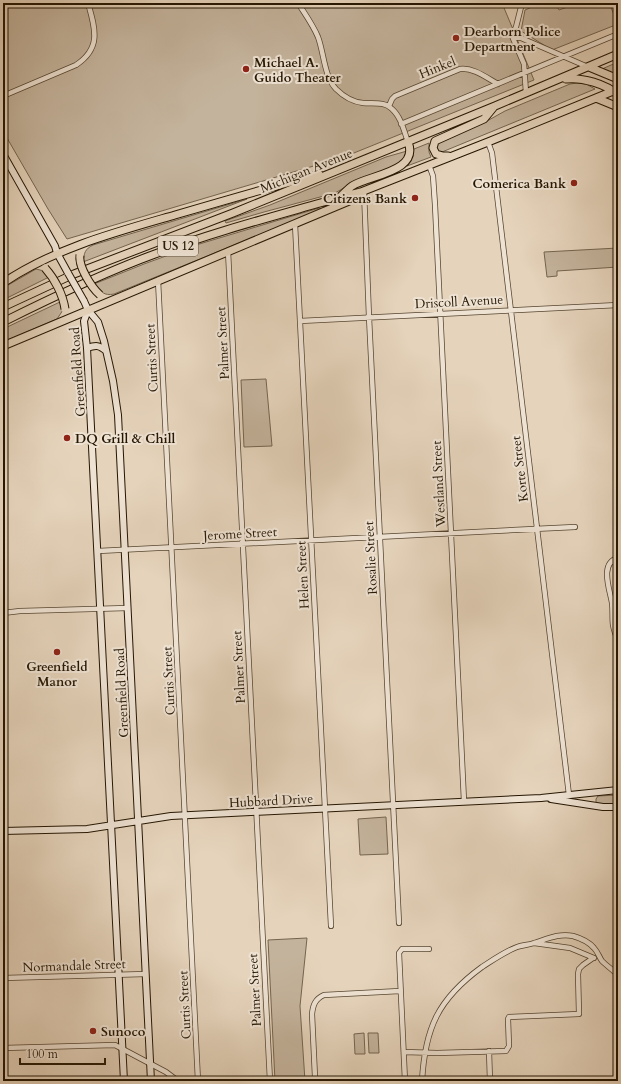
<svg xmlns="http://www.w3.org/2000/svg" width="621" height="1084" font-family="Cardo,serif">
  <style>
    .green { fill: #c4b39c; stroke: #74644f }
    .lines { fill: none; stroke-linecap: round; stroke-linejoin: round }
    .street-casing { stroke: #554530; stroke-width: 6 }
    .secondary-casing { stroke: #251602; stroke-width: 8 }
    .primary-casing { stroke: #251602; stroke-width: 9 }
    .street { stroke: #eee2d3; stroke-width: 4.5 }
    .secondary { stroke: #eee2d3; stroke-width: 6 }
    .primary { stroke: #e5d3bb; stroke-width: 7 }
    .secondary-bridge-casing { stroke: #251602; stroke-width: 8; stroke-linecap: butt }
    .primary-bridge-casing { stroke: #251602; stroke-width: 9; stroke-linecap: butt }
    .secondary-bridge { stroke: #eee2d3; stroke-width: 6 }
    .primary-bridge { stroke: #e5d3bb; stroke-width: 7 }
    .poi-dot { fill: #8f2418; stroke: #eee2d3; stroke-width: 1.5 }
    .labels { text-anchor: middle; stroke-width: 4; stroke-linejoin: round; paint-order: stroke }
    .shield { fill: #eee2d3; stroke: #615341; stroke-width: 1 }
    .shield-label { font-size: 12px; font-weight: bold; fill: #251602 }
    .poi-label { font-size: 13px; font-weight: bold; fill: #251602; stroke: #eee2d3; text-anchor: start }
    .street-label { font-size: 13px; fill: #251602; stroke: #eee2d3 }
  </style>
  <rect width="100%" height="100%" fill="#e5d3bb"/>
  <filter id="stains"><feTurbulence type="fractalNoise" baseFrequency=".005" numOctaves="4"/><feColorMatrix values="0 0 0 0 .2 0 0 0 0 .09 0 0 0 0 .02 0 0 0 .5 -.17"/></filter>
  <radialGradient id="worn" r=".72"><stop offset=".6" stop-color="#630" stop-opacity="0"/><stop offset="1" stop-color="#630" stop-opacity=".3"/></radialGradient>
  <path class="green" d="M3 3H502L534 80 344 157 67 239 48 209 3 131Z
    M541 3H555L559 10 578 3H584L585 5 590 3H609L618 24 552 50 521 31 525 10Z
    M618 62V75L602 69Z
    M577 83 586 84 595 89 442 152H439L437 149 436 145 439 141 487 121 505 111 570 84Z
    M429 143V152L431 157 407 166 412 156 414 149Z
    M407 151 405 157 398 165 349 185 335 193 264 212 226 223 225 221 270 205 386 157Z
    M247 199 83 262C84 253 85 249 93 245Z
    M319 208 320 210 114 294C104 296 101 292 94 284L144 264 196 245Z
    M618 248V267L557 271V276L547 277 544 252Z
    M36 269 44 271 49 277 3 300V288Z
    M62 301 63 310 57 319 3 342V329Z
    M266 379 272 446 244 447 241 380Z
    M618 795V804L599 805 596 802V799L598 796Z
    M386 817 388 854 360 855 358 819Z
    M307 938 300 1006 305 1081H275L268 940Z
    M364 1033 365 1054H355L354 1034Z
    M368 1033H378L379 1053H369Z"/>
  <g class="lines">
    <defs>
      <path id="street" d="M298 3C305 14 313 25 318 37 324 53 324 76 336 89 343 96 353 102 363 103 373 104 384 101 392 109 401 117 404 131 408 142
        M512 36 521 38 588 67
        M512 36 524 64 526 93
        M512 36 516 27 522 3
        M3 96 76 65C102 48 95 28 88 3
        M389 106 392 99 395 96 460 69C473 67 487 78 498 84
        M401 124 618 34
        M488 142 492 153 569 795
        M429 165 433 176 435 205 464 801
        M364 191 369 317 399 923
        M295 224 331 926
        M228 251 270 1081
        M158 280 198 1081
        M300 321 618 305
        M98 551 575 527
        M618 558C599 563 610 590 612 603 613 611 612 618 613 625 614 631 616 636 618 641
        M3 613 20 611 128 608
        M534 943 570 948 594 958
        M3 947 5 978
        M3 978 146 974
        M3 1048 115 1045 166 1072 178 1081
        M489 1051 490 1081
        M404 1052 437 1053 506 1051 509 1046 508 1019 509 1017 579 1014 578 974 579 969 583 965 593 958
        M316 1081 315 1077 312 1014C313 1005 315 999 324 995L400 991
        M405 1081 399 953 402 949H429
        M422 1081C425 1028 438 999 482 967 493 960 504 952 517 947 522 945 529 945 534 943 547 939 559 933 573 936 580 938 589 942 594 948 598 952 599 957 602 961 607 966 613 970 618 975"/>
      <path id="secondary" d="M3 154 55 246 57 253 68 273
        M84 301 88 310 98 322 104 341 113 381 118 415 151 1081
        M88 310 84 321 87 348 124 1081
        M87 348C96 345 99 345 106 351
        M551 799 603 807H618
        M3 831 87 829 171 816 541 798 618 790"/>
      <path id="primary" d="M589 67 618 79
        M566 79C582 77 606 84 618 95
        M596 98 618 107
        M448 156H443L436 154 433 148 435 141 484 119 493 108
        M341 196C344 193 348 189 352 186 369 175 420 172 408 142
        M3 283C55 248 116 232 175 215 223 201 271 187 319 174
        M3 307 74 274 233 213 495 106 618 54
        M3 322C53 297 103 273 155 254 216 231 279 215 341 197L361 192 488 142 618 89
        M3 346 349 201 358 195"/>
    </defs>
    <use href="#street" class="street-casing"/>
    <use href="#secondary" class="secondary-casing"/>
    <use href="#primary" class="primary-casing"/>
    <use href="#street" class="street"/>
    <use href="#secondary" class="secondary"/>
    <use href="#primary" class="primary"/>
    <defs>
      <path id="secondary-bridge" d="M68 273 84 301"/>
      <path id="primary-bridge" d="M80 255C78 266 91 287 100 295
        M45 268C55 279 63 295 65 309"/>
    </defs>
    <use href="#secondary-bridge" class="secondary-bridge-casing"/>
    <use href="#primary-bridge" class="primary-bridge-casing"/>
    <use href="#secondary-bridge" class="secondary-bridge"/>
    <use href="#primary-bridge" class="primary-bridge"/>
  </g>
  <g class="poi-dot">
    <circle cx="456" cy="38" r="4"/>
    <circle cx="246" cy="69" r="4"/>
    <circle cx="574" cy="183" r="4"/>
    <circle cx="415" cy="198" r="4"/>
    <circle cx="67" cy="438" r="4"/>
    <circle cx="57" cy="652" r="4"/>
    <circle cx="93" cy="1031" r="4"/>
  </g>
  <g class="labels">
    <rect class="shield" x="158" y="236" width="40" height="20" rx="3"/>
    <g class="shield-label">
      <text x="178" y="250">US 12</text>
    </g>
    <g class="poi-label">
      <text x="464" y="36">Dearborn Police<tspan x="464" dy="15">Department</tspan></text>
      <text x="254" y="67">Michael A.<tspan x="254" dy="15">Guido Theater</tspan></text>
      <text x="566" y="188" text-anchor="end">Comerica Bank</text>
      <text x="407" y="203" text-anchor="end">Citizens Bank</text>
      <text x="75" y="443">DQ Grill &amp; Chill</text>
      <text x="57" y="671" text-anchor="middle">Greenfield<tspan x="57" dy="15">Manor</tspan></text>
      <text x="101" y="1036">Sunoco</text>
    </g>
    <g class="street-label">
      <text transform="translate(437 67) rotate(-22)" y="5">Hinkel</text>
      <text transform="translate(306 170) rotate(-22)" y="5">Michigan Avenue</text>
      <text transform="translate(459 301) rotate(-3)" y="5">Driscoll Avenue</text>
      <text transform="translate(222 343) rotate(-93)" y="5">Palmer Street</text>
      <text transform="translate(151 358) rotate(-93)" y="5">Curtis Street</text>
      <text transform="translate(77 372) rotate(-94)" y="5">Greenfield Road</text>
      <text transform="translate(519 469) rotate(-97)" y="5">Korte Street</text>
      <text transform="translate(438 484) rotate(-93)" y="5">Westland Street</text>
      <text transform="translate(240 533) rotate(-3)" y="5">Jerome Street</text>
      <text transform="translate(370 558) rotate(-93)" y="5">Rosalie Street</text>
      <text transform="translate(302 575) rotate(-93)" y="5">Helen Street</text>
      <text transform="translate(238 667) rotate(-93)" y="5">Palmer Street</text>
      <text transform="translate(168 681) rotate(-93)" y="5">Curtis Street</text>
      <text transform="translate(121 693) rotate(-93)" y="5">Greenfield Road</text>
      <text transform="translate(271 800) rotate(-3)" y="5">Hubbard Drive</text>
      <text transform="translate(74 965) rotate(-2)" y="5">Normandale Street</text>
      <text transform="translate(254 990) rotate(-93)" y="5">Palmer Street</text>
      <text transform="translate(184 1005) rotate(-93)" y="5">Curtis Street</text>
    </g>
  </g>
  <rect width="621" height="1084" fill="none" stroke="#e5d3bb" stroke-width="16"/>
  <rect x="4" y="4" width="613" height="1076" fill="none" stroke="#251602" stroke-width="2"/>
  <rect x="8" y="8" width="605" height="1068" fill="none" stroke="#251602"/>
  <path d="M20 1058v6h85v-6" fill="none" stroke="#251602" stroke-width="2"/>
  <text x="26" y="1058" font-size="12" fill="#251602" stroke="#eee2d3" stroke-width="3" paint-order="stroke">100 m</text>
  <rect width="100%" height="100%" filter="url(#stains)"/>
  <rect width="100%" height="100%" fill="url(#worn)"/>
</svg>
